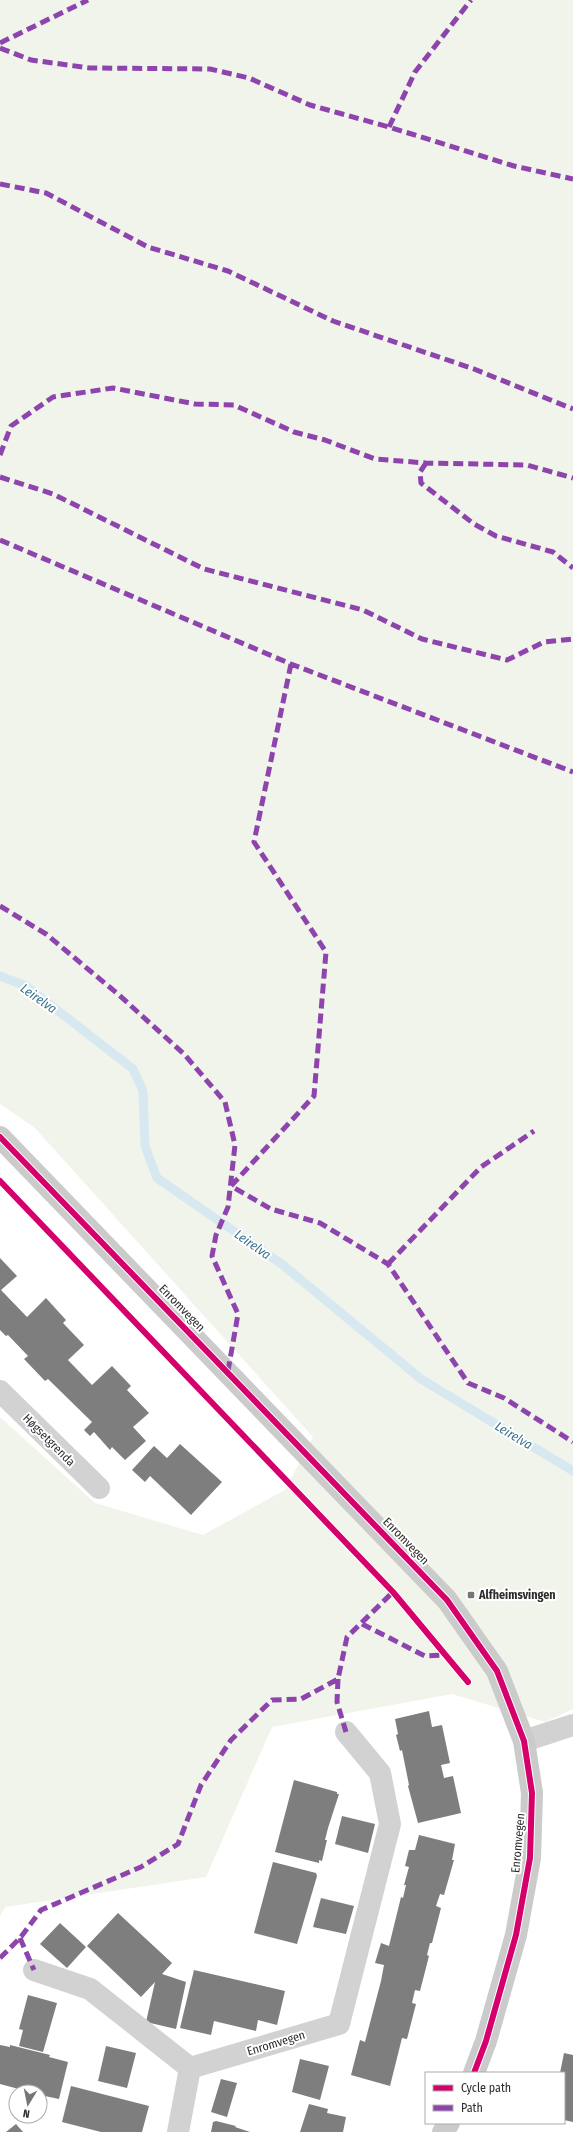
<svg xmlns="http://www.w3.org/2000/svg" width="573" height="2132" font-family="'Fira Sans Condensed',sans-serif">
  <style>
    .green { fill: #f0f4eb }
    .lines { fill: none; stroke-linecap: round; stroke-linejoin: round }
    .stream { stroke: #d7e8f1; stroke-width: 9 }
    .building { fill: #7e7e7e }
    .street { stroke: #d2d2d2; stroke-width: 22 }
    .secondary { stroke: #cbcbcb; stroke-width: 22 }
    .quiet { stroke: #8e44ad; stroke-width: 5; stroke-dasharray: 10 5; stroke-linecap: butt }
    .cycleway-casing { stroke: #fff; stroke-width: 8 }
    .cycleway { stroke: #d6006c; stroke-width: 6 }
    .poi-dot { fill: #767676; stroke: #fff; stroke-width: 1.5 }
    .labels { text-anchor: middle; stroke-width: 4; stroke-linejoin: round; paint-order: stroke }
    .street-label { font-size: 12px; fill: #2d2d2d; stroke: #fff }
    .poi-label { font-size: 12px; font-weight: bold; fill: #2d2d2d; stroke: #fff; text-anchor: start }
    .water-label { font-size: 13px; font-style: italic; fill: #3b738e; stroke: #fff }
  </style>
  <rect width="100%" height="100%" fill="#fff"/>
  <path class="green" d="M0 0H573V1709L545 1722 452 1694 272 1727 206 1877 5 1907 0 1916V1417L95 1503 203 1535 285 1490 313 1437 35 1128 0 1104Z"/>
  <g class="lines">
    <path class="stream" d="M0 976 26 986 133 1069 143 1091 145 1146 157 1178 283 1265 421 1379 573 1471"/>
  </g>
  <path class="building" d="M0 1258 17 1276 1 1290 27 1317 46 1298 66 1320 63 1323 84 1345 68 1360 92 1385 112 1366 131 1386 127 1390 149 1413 133 1427 146 1441 125 1460 112 1447 110 1450 94 1432 90 1436 84 1430 92 1422 48 1379 45 1381 24 1359 28 1356 8 1335 6 1336 0 1330Z
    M180 1444 222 1482 191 1515 150 1476 145 1482 132 1470 154 1446 167 1458Z
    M429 1711 432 1727 442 1725 450 1763 441 1765 444 1778 453 1776 461 1813 418 1823 408 1786 409 1785 402 1750 400 1751 396 1735 398 1734 395 1719Z
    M294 1780 337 1792V1794H339L328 1828 325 1840H327L322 1861 319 1860V1863L275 1852Z
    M342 1816 375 1824 368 1853 335 1844Z
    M419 1835 455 1844 452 1860H454L444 1895 440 1894 436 1906 441 1908 432 1943H430L427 1955 429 1956 420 1991 415 1990 412 2003 416 2004 407 2039 402 2038 390 2086 351 2075 360 2040 365 2042 381 1981 384 1965 375 1963 381 1943 389 1946 401 1897 403 1898 406 1885H404L409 1867 405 1866 409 1850H415Z
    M273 1862 316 1873 317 1876 297 1944 254 1933Z
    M321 1898 354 1906 346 1934 313 1927Z
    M118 1913 172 1963 162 1974 186 1982 176 2029 146 2022 155 1982 141 1997 87 1946Z
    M60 1923 86 1947 67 1968 40 1944Z
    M194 1970 285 1991 277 2025 258 2020 256 2031 214 2021 211 2035 180 2028Z
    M28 1995 57 2003 43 2052 19 2046 23 2030 19 2029Z
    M0 2045 10 2047V2045L50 2055 49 2057 68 2062 59 2099 40 2095V2092H30L0 2084Z
    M106 2046 136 2053 127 2088 98 2081Z
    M564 2053 573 2055V2122L564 2120V2073H560Z
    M300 2059 329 2066 320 2100 292 2092Z
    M221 2079 237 2083 227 2117 211 2112Z
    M71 2086 149 2106 142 2132H101L62 2122Z
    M309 2104 328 2109 327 2113 346 2117 343 2132H300Z
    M216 2121 236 2126 235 2127 250 2132H211L213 2122Z
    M16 2124 23 2132H6Z"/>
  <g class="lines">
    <path class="street" d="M0 1391 99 1488
      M524 1741 573 1725
      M34 1970 90 1989 190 2068
      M178 2132 190 2068 339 2024 390 1824 380 1773 346 1732"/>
    <path class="secondary" d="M0 1137 447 1600 497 1671 524 1741 532 1793 530 1858 516 1935 486 2041 474 2073
      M443 2132 449 2123"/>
    <path class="quiet" d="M0 43 88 0
      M0 48 31 60 90 68 210 69 249 78 310 105 389 127 514 166 573 179
      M389 127 415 72 471 0
      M0 184 46 193 148 247 228 271 333 321 474 369 573 409
      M0 455 11 426 53 397 113 388 195 404 234 405 294 432 325 440 375 459 426 463 527 465 573 478
      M426 463 420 472 421 483 474 524 496 536 553 552 573 568
      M0 477 53 494 204 569 363 610 422 639 507 660 544 642 573 639
      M0 540 291 664 573 772
      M291 664 254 842 326 952 314 1096 231 1186 271 1209 320 1223 388 1264 468 1383 504 1398 573 1442
      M0 906 46 934 119 995 184 1054 225 1102 235 1145 228 1207 216 1235 212 1256 238 1314 228 1371
      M388 1264 481 1167 534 1131
      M362 1624 425 1656 445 1655
      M338 1679 337 1702 346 1732
      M20 1938 34 1970
      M0 1958 20 1938 41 1910 141 1867 178 1844 201 1785 231 1740 272 1700 301 1699 338 1679 347 1637 393 1592"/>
    <defs>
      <path id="cycleway" d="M0 1137 447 1600 497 1671 524 1741 532 1793 530 1858 516 1935 486 2041 474 2073
        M0 1181 393 1592 468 1682"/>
    </defs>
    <use href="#cycleway" class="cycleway-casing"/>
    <use href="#cycleway" class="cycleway"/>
  </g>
  <rect class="poi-dot" x="467" y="1591" width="8" height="8" rx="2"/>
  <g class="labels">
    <g class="street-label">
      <text transform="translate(182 1308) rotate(46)" y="4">Enromvegen</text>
      <text transform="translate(49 1440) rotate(45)" y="4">Høgsetgrenda</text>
      <text transform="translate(406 1541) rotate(46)" y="4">Enromvegen</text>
      <text transform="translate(518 1843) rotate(-85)" y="4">Enromvegen</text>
      <text transform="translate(276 2043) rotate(-17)" y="4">Enromvegen</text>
    </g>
    <g class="poi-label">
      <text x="479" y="1599">Alfheimsvingen</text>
    </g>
    <g class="water-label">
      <text transform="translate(39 998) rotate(35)" y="5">Leirelva</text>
      <text transform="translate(253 1244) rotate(35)" y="5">Leirelva</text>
      <text transform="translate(514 1435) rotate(31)" y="5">Leirelva</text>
    </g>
  </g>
  <rect x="425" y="2072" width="140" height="52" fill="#ffffff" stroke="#ababab"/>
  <rect x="433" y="2085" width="20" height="6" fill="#d6006c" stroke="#ababab"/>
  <text x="461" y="2092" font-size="12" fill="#2d2d2d">Cycle path</text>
  <rect x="433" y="2105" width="20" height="6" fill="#8e44ad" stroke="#ababab"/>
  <text x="461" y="2112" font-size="12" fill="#2d2d2d">Path</text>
  <g transform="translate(28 2104) rotate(190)"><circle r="19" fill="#ffffff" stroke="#ababab"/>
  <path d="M0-3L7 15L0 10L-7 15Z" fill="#767676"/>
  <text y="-6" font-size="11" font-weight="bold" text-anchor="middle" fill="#2d2d2d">N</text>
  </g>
</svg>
